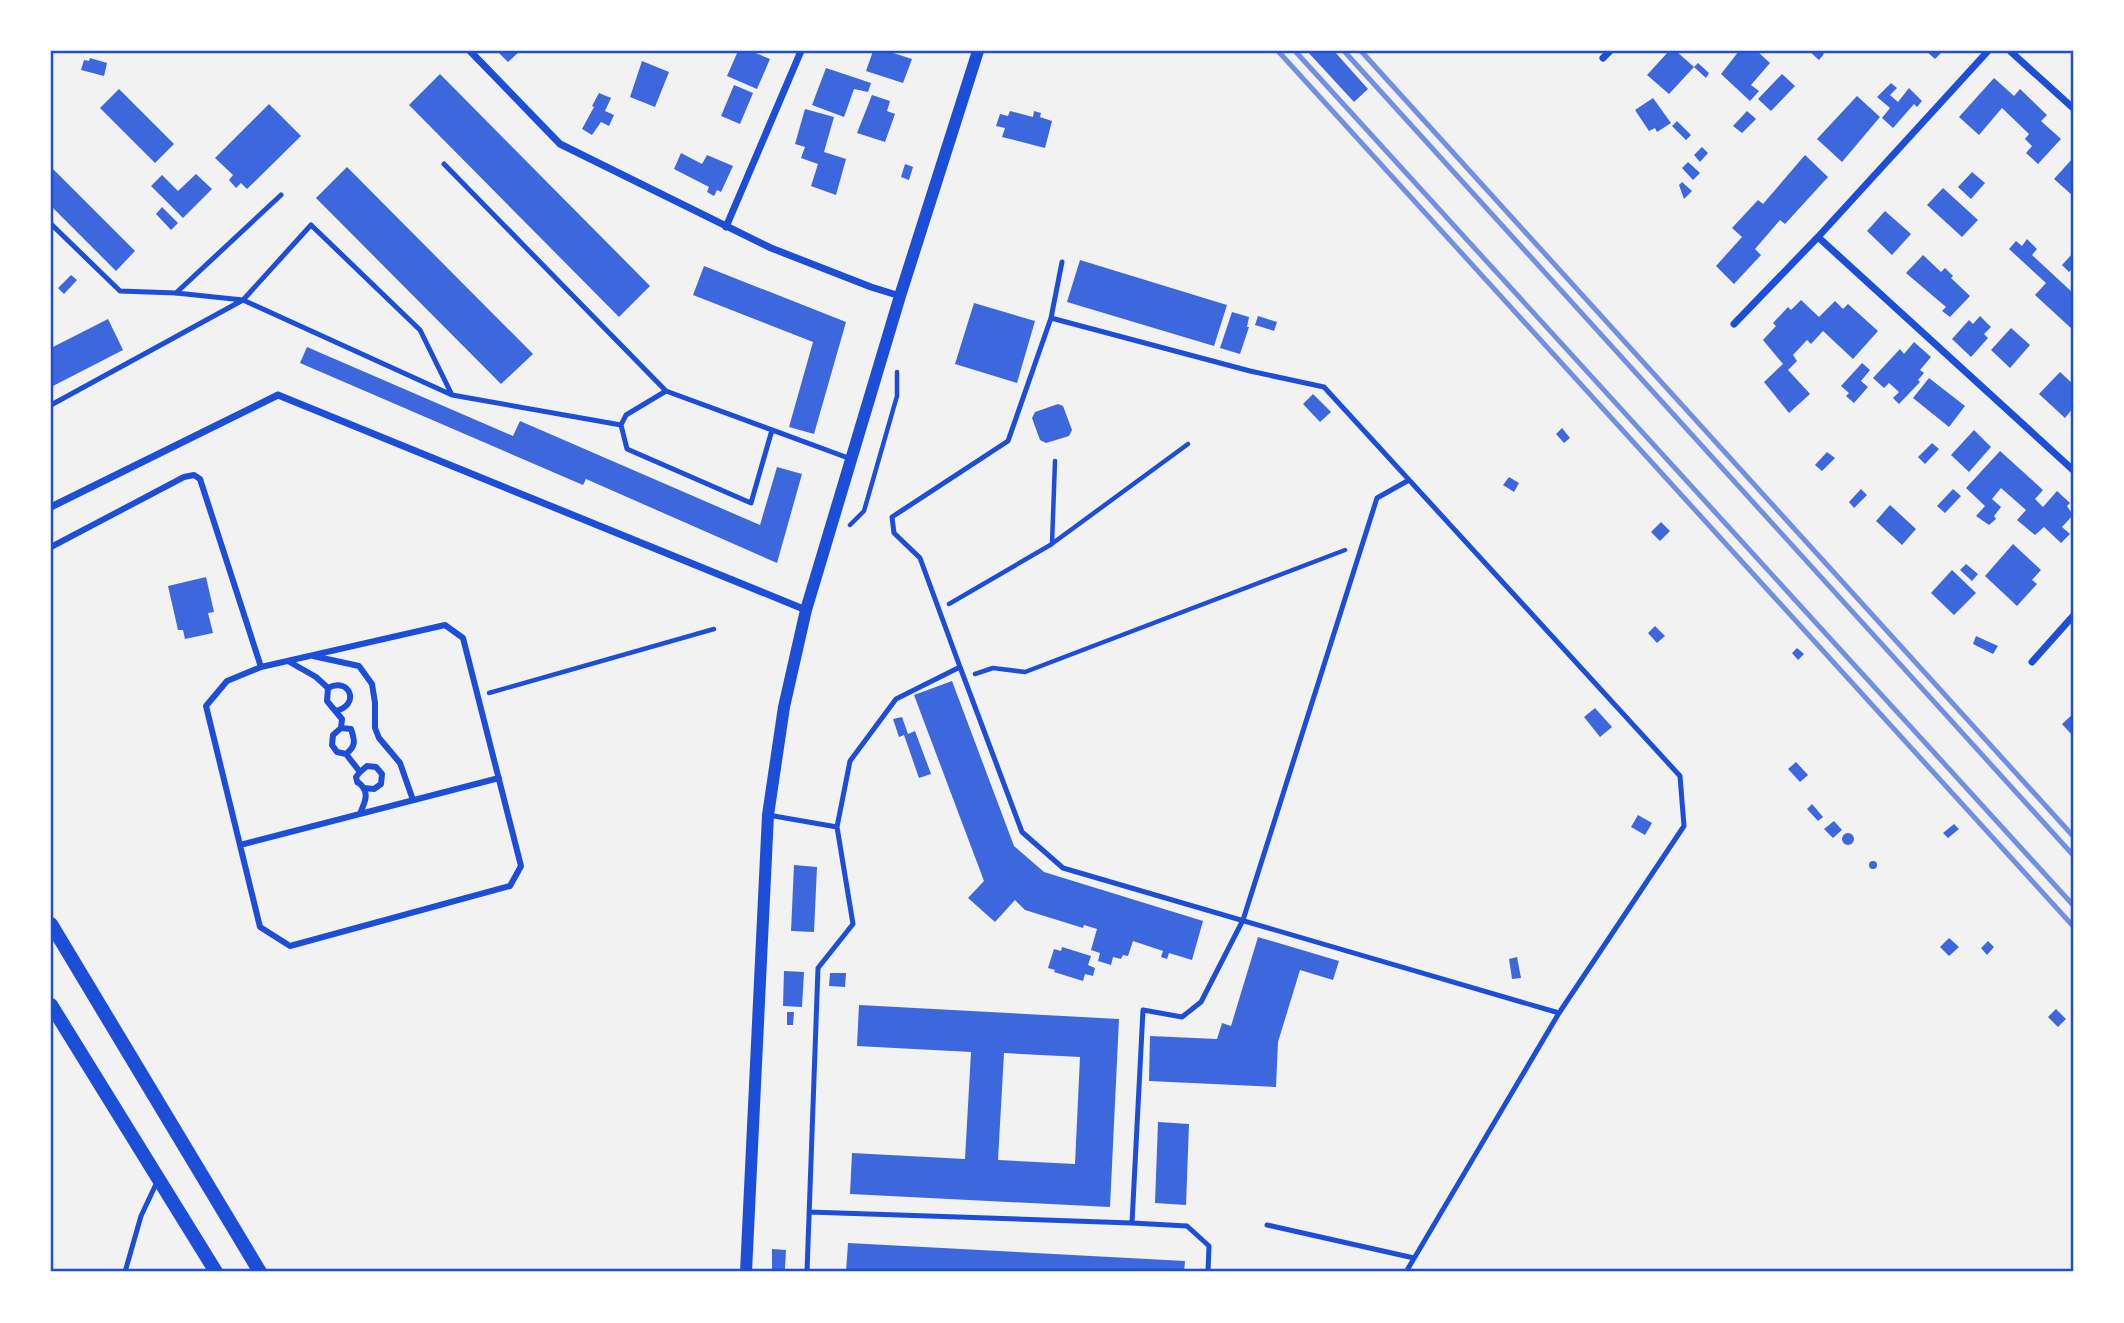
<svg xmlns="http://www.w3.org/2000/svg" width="2124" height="1323" font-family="Cabin,sans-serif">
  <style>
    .building { fill: #3d67dc; fill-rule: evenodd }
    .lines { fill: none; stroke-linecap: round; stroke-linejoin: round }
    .path { stroke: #1d4ed8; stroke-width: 4.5 }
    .service { stroke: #1d4ed8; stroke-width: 5 }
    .pedestrian { stroke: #1d4ed8; stroke-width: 6 }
    .minor { stroke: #1d4ed8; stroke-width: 7 }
    .tertiary { stroke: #1d4ed8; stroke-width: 12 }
    .secondary { stroke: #1d4ed8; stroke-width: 14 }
    .rail { stroke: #7290e2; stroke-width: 5 }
    .neatline { fill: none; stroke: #1d4ed8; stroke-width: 2.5 }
  </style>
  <rect width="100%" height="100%" fill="#f2f2f2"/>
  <path class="building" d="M497 51H520L508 62Z
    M738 51H751L770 59 757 89 727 76Z
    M873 51H887L912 59 903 83 866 71Z
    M1307 51H1334L1368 89 1354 102Z
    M1669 51H1676L1694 67 1669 94 1647 75Z
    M1739 51H1757L1770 63 1751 85 1759 91 1750 101 1721 74Z
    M1809 51H1820L1824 54 1819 60Z
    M1926 51H1943L1935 59Z
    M90 58 107 63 104 76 81 70 84 60 89 61Z
    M642 61 669 72 655 107 630 97Z
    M1698 63 1709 73 1706 78 1694 67Z
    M826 68 871 83 868 92 854 89 844 117 812 105Z
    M440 74 650 286 619 317 409 105Z
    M1782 74 1795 86 1771 111 1758 99Z
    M1994 78 2014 96 2020 89 2047 115 2041 121 2061 139 2038 164 2026 153 2032 146 2025 139 2029 134 2002 108 1979 135 1959 117Z
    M1891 83 1897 88 1890 95 1898 102 1909 88 1922 101 1917 107 1914 104 1893 128 1882 118 1890 108 1877 97Z
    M734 85 753 93 740 124 721 116Z
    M119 89 174 144 155 163 100 108Z
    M599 93 611 98 605 111 614 115 609 126 601 122 592 135 582 129 594 107 592 106Z
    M872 95 890 101 887 111 895 114 885 142 857 133Z
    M1857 96 1880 117 1842 162 1817 139Z
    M1653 98 1671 123 1657 132 1655 128 1649 131 1635 110Z
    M269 104 301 136 247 189 241 183 236 188 229 180 233 175 215 158Z
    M805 109 834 117 824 152 846 159 836 195 811 186 818 164 801 158 805 147 795 144Z
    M1010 111 1033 117 1034 111 1041 113 1040 117 1052 121 1045 148 1002 137 1005 128 996 126 1000 114 1008 116Z
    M1747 111 1756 119 1742 133 1733 126Z
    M1677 121 1691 135 1686 140 1672 126Z
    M1702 147 1708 153 1700 162 1694 155Z
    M681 153 702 164 707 155 733 166 721 192 717 190 714 196 707 192 709 187 674 169Z
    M1805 155 1828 177 1785 224 1780 220 1755 249 1761 255 1734 284 1716 266 1742 237 1732 228 1758 200 1763 204Z
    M2073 158V196L2054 179Z
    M1688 162 1700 173 1693 180 1682 168Z
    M905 164 913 167 909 180 901 177Z
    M51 167 135 251 116 271 51 206Z
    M347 167 533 354 501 384 316 198Z
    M1972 172 1985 183 1971 199 1958 187Z
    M196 174 212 189 183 218 151 186 162 175 178 191Z
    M1682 182 1692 191 1684 199 1679 185Z
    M1943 188 1978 220 1962 237 1927 205Z
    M162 207 178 223 171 230 156 214Z
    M1885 211 1911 234 1892 255 1867 231Z
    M2027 239 2037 249 2032 255 2073 293V330L2035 295 2046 283 2009 249 2016 241 2022 246Z
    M2073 253V268L2069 272 2062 265Z
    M1923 255 1941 272 1945 268 1953 276 1951 278 1970 296 1950 317 1942 311 1946 307 1906 273Z
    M1080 260 1227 305 1214 346 1067 302Z
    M704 266 846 322 814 434 789 427 813 342 693 295Z
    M71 275 77 280 64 294 58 288Z
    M1801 300 1819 317 1835 301 1843 309 1848 304 1878 331 1853 359 1823 331 1811 344 1807 340 1793 355 1797 361 1788 370 1810 394 1789 413 1764 382 1783 364 1763 340 1776 326 1773 323 1788 307 1791 310Z
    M974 303 1035 321 1017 383 955 364Z
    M1232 312 1249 317 1247 327H1249L1240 354 1220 348Z
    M1258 316 1277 322 1274 331 1255 325Z
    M1980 316 1991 327 1984 334 1988 338 1971 357 1952 339 1969 320 1973 324Z
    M108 319 123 350 51 387V348Z
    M2011 328 2030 345 2010 368 1991 350Z
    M1914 342 1931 357 1920 370 1924 373 1918 380 1920 382 1899 404 1893 398 1899 392 1889 383 1884 388 1873 378 1900 349 1904 354Z
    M307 347 513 436 520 421 760 525 777 467 802 474 777 563 586 479 583 485 300 363Z
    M1862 363 1870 370 1861 381 1868 387 1854 403 1846 396 1849 393 1841 386Z
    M2060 372 2073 384V408L2065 418 2039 394Z
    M1929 378 1965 406 1949 427 1913 398Z
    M1313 394 1331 412 1320 422 1303 404Z
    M1058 404 1063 406 1072 430 1069 436 1046 443 1040 440 1032 418 1035 412Z
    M1562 428 1570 438 1564 443 1556 434Z
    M1974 430 1991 447 1969 472 1951 455Z
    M1932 443 1939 449 1925 464 1918 457Z
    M2000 451 2043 490 2035 499 2043 507 2057 491 2070 503 2067 506 2073 515 2062 527 2070 534 2061 543 2044 527 2035 535 2017 520 2026 510 2001 488 1992 499 2001 507 1994 516 1996 519 1989 525 1976 516 1985 506 1966 488Z
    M1827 452 1835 458 1822 471 1815 465Z
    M1509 477 1519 483 1514 492 1503 485Z
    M1861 489 1867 495 1854 508 1849 502Z
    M1953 489 1961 496 1945 513 1937 506Z
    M1890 505 1916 529 1902 545 1876 521Z
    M1661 522 1670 531 1660 541 1651 532Z
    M2013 544 2041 570 2032 580 2037 584 2017 606 1985 576Z
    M1966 564 1978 574 1972 581 1960 570Z
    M1952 570 1976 593 1954 615 1931 593Z
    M206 577 214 612 208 613 213 633 185 639 183 630H178L168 586Z
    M1655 626 1665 636 1657 643 1648 633Z
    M1976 636 1998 646 1993 654 1973 644Z
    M1797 648 1804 654 1798 660 1792 653Z
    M952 681 1014 846 1044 872 1203 921 1192 960 1169 953 1167 959 1161 957 1163 951 1133 941 1128 956 1123 955 1121 959 1113 957 1111 965 1098 961 1100 953 1091 950 1097 929 1084 925 1083 928 1025 910 1015 900 995 922 968 898 984 881 914 695Z
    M1595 708 1612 727 1600 737 1584 717Z
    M2073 714V736L2062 724Z
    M902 717 908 734 915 731 931 774 919 778 904 735 899 737 893 719Z
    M1796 762 1808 775 1800 782 1788 769Z
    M1812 804 1823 817 1818 821 1807 809Z
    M1638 815 1652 823 1645 835 1631 827Z
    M1834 821 1842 830 1833 838 1824 829Z
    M1954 824 1959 829 1948 838 1943 833Z
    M1842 839a6 6 0 1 1 12 0a6 6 0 1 1-12 0Z
    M1869 865a4 4 0 1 1 8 0a4 4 0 1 1-8 0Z
    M794 865 817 867 814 932 791 931Z
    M1258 937 1339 961 1333 980 1300 970 1278 1042 1276 1087 1149 1081 1150 1036 1217 1039 1222 1023 1231 1026Z
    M1949 938 1959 947 1949 956 1940 947Z
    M1988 941 1994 947 1987 955 1981 948Z
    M1062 947 1091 956 1088 965 1095 968 1093 976 1085 974 1083 981 1054 972 1055 970 1048 968 1054 949 1061 951Z
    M1517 957 1521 978 1512 979 1509 959Z
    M784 971 804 972 802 1007 783 1006Z
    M830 973H846L845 987 829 986Z
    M859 1005 1119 1019 1110 1207 850 1194 852 1153 965 1159 971 1052 857 1046ZM1004 1053 1080 1057 1075 1164 998 1160Z
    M2056 1009 2066 1019 2058 1027 2048 1017Z
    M787 1012H794L793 1025H787Z
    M1158 1122 1189 1124 1186 1205 1155 1203Z
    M848 1243 1185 1261 1184 1272H846Z
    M772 1249 786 1250 785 1269H772Z"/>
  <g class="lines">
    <path class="path" d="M850 525 864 511 897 396V372
      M1053 543 1188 444
      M949 604 1052 544 1055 461
      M975 674 993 668 1025 672 1345 550
      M489 693 714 629"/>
    <path class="service" d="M444 164 666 391 851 459
      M51 224 120 291 176 293 243 300
      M176 293 281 195
      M1051 318 1062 262
      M666 391 626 415 621 425 627 449 751 503 772 430
      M452 395 243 300 311 225 420 330 452 395 621 425
      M51 405 243 300
      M768 815 837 827 850 761 896 699 960 667 1022 832 1063 868 1559 1013 1684 826 1680 776 1324 387 1250 371 1051 318 1008 441 892 517 894 533 920 558 960 667
      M809 1212 1132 1223
      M1267 1225 1414 1258
      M125 1272 141 1216 157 1182
      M807 1272 818 968 853 924 837 827
      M1208 1272 1209 1246 1187 1226 1132 1223 1143 1010 1182 1017 1201 1002 1243 920 1377 498 1409 480
      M1406 1272 1559 1013"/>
    <path class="pedestrian" d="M51 547 184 477 194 475 200 479 261 667
      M445 625 463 638 521 866 510 886 290 946 260 927 206 706 227 681 261 667Z
      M313 656 359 666 372 684 375 703V728L379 738 400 763 413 800
      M288 661 316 677 328 688 327 701 342 719 341 728 333 735 332 745 337 752 346 754 360 772 356 777C359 788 355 778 362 786 370 795 363 805 360 814
      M328 688C350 676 361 706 335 711
      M341 728 351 729C355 741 356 746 346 754
      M360 772 367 766 376 767 382 774 381 784 374 789 364 788
      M240 845 499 778"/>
    <path class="minor" d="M470 51 560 144 771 248 871 287 900 296
      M2010 51 2073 108
      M1603 58 1610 51
      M726 227 801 51
      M1818 237 2073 470
      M1734 324 1818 237 1988 51
      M51 507 278 395 806 610
      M2032 662 2073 616"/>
    <path class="tertiary" d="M746 1272 768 815 784 707 806 610 900 296 978 51"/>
    <path class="secondary" d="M51 924 260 1272
      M51 1005 216 1272"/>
    <path class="rail" d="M1278 51 2073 926
      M1295 51 2073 905
      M1344 51 2073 855
      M1361 51 2073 836"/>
  </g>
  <rect width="2124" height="1323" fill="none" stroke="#ffffff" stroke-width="105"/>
  <rect x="52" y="52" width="2020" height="1218" class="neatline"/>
</svg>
